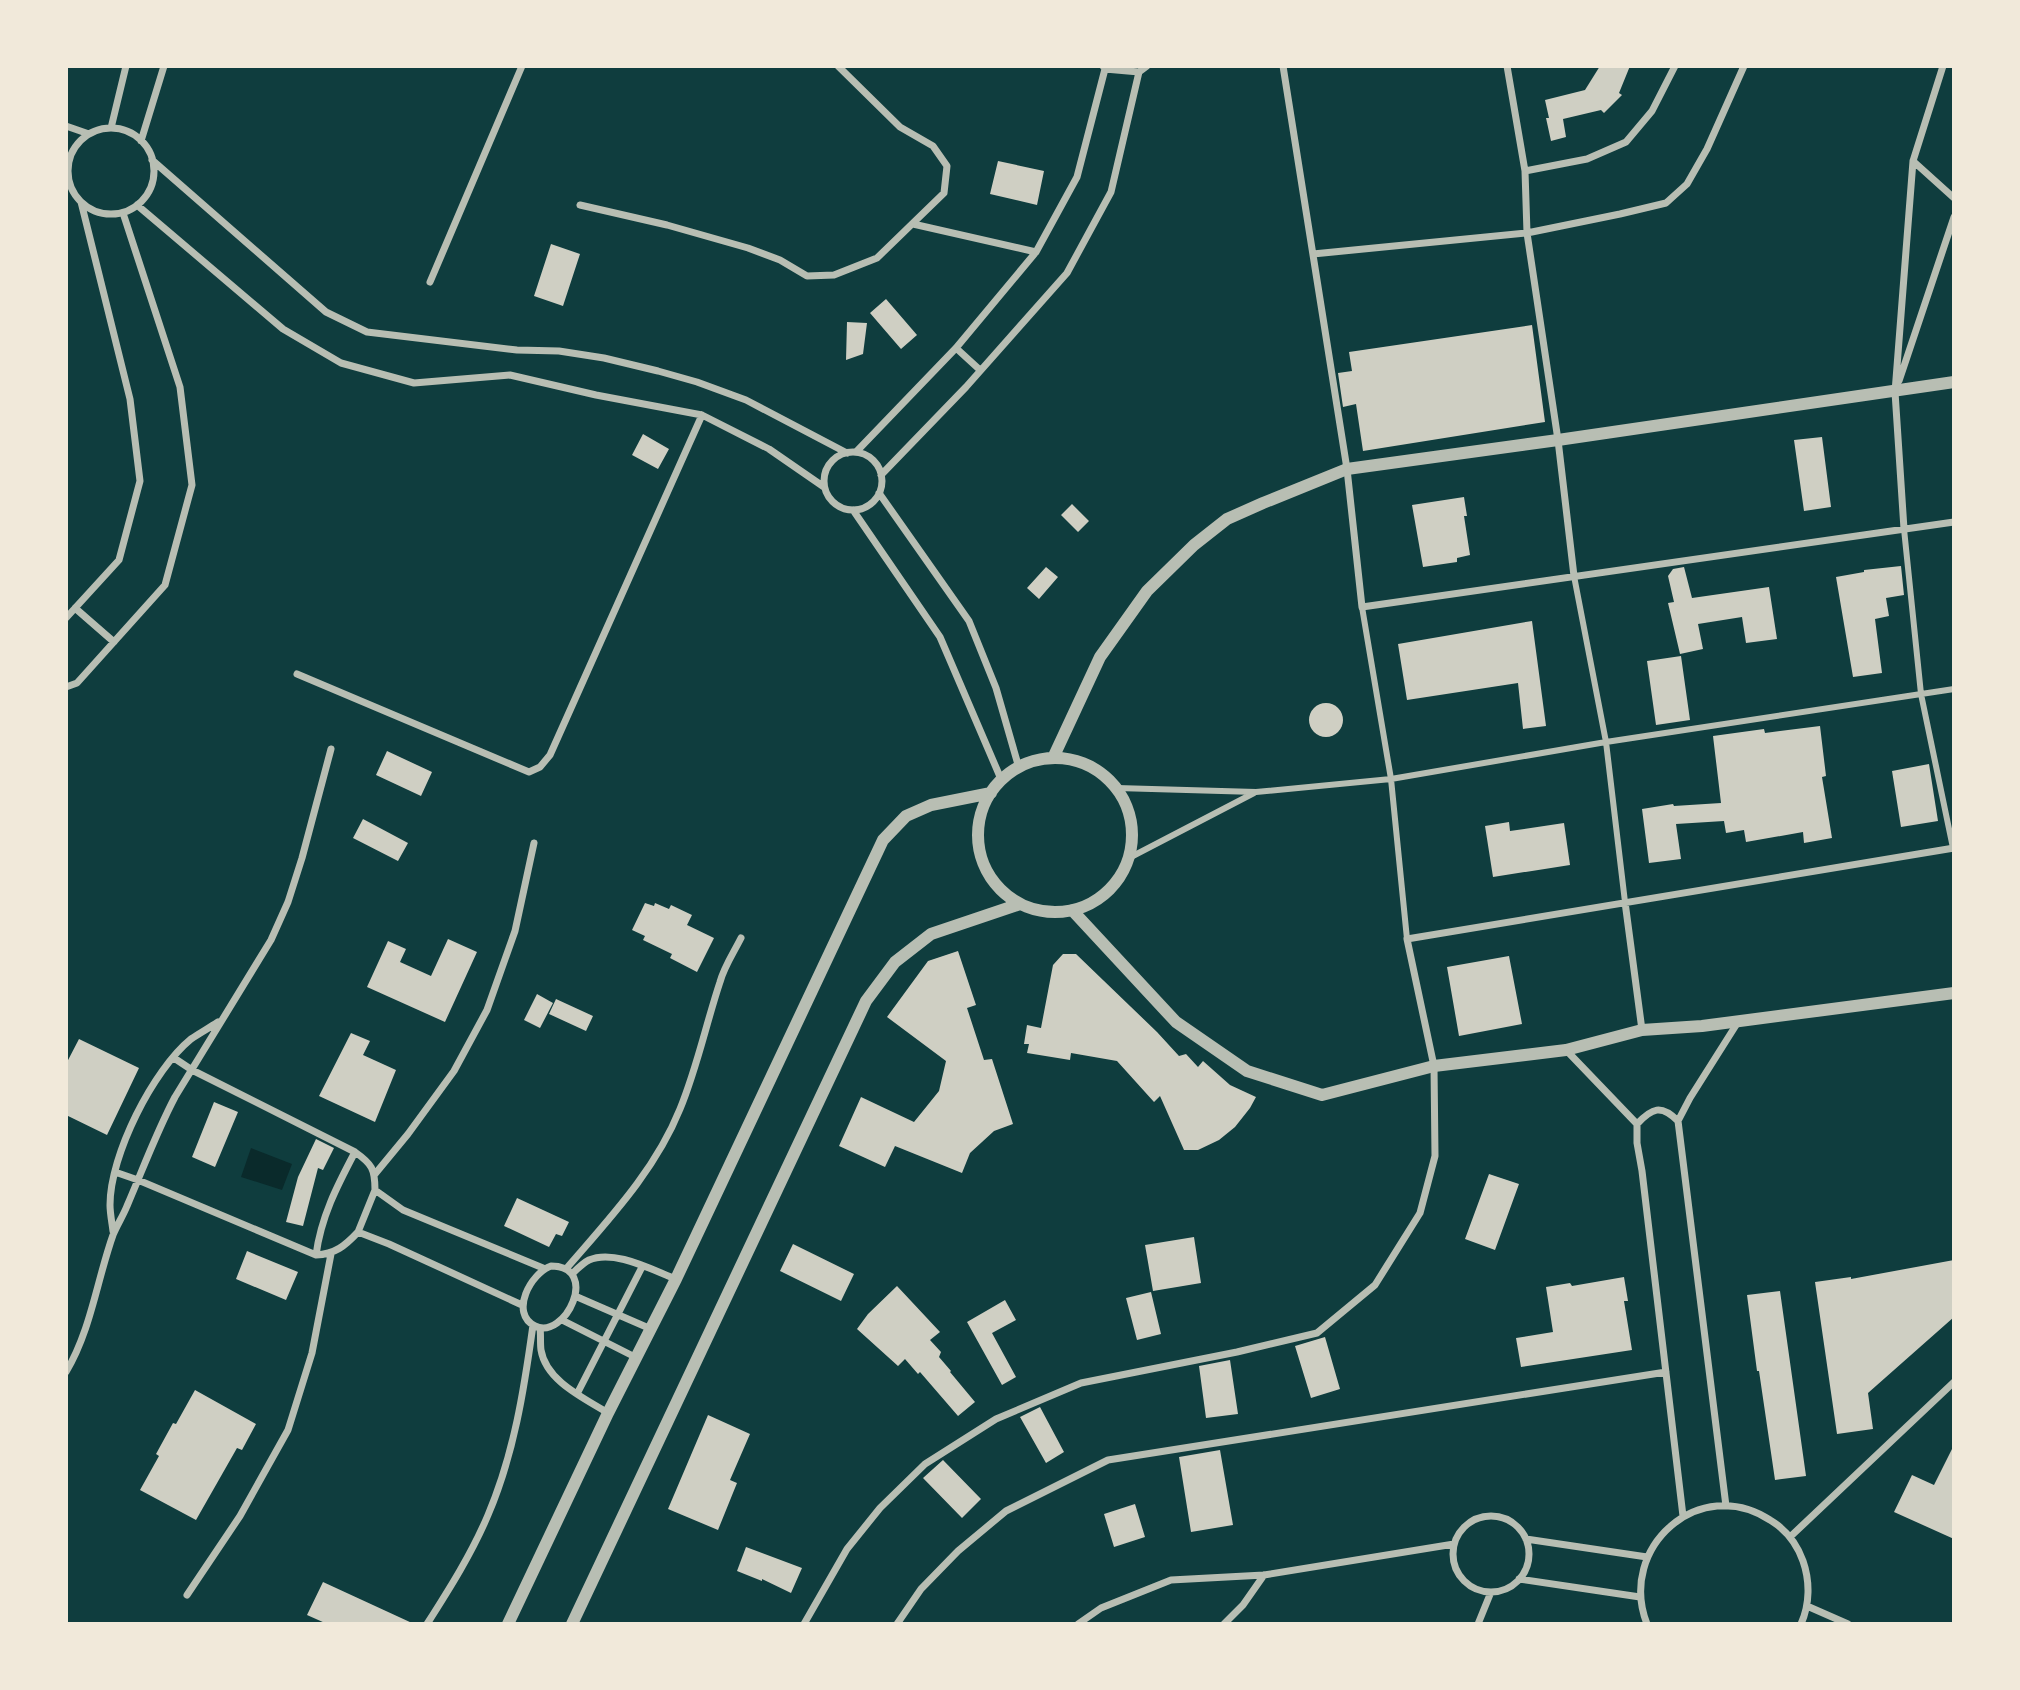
<svg xmlns="http://www.w3.org/2000/svg" width="2020" height="1690" font-family="'Noto Sans',sans-serif">
  <style>
    .water { fill: #0a2a2b }
    .building { fill: #cfcfc3 }
    .lines { fill: none; stroke-linecap: round; stroke-linejoin: round }
    .pedestrian { stroke: #b8beb3; stroke-width: 6 }
    .minor { stroke: #b8beb3; stroke-width: 7 }
    .tertiary { stroke: #b8beb3; stroke-width: 12 }
  </style>
  <rect width="100%" height="100%" fill="#0f3d3e"/>
  <path class="water" d="M251 1148 292 1164 282 1190 241 1177Z"/>
  <path class="building" d="M1600 66H1630L1619 93 1622 95 1604 113 1601 110 1563 119 1566 137 1551 141 1546 118H1549L1545 100 1585 90Z
    M998 161 1044 171 1037 205 990 194Z
    M551 244 580 254 563 306 534 296Z
    M886 299 917 335 901 349 870 313Z
    M847 322 867 323 863 354 846 360Z
    M1532 325 1545 422 1363 451 1356 404 1343 407 1338 373 1352 371 1349 352Z
    M643 434 669 449 658 469 632 455Z
    M1822 437 1831 507 1804 511 1794 440Z
    M1464 497 1467 516H1464L1470 555 1457 558V562L1423 567 1412 505Z
    M1072 504 1089 521 1078 532 1061 515Z
    M1901 566 1904 595 1886 598 1889 616 1875 619 1882 673 1853 677 1836 577 1864 572V570Z
    M1046 567 1058 577 1039 599 1027 588Z
    M1684 567 1692 598 1769 587 1777 639 1746 643 1742 617 1698 624 1703 649 1680 654 1668 603 1674 602 1668 576 1673 569Z
    M1532 621 1546 726 1523 729 1518 683 1407 700 1398 644Z
    M1681 656 1690 720 1656 725 1647 661Z
    M1309 720a17 17 0 1 1 34 0a17 17 0 1 1-34 0Z
    M1820 726 1826 776 1822 777 1832 838 1804 843 1803 832 1746 842 1744 830 1726 833 1724 821 1676 824 1681 859 1649 863 1642 809 1673 804 1674 806 1721 803 1713 736 1764 729 1765 733Z
    M387 751 432 772 421 796 376 775Z
    M1929 764 1938 821 1901 827 1892 771Z
    M363 819 408 843 398 861 353 838Z
    M1509 822 1510 831 1564 823 1570 865 1493 877 1485 826Z
    M645 903 654 906 655 903 669 909 671 905 692 915 687 925 714 938 697 972 670 958 672 954 643 940 645 936 632 930Z
    M448 939 477 952 445 1022 367 987 388 941 406 949 400 962 431 976Z
    M958 951 976 1005 967 1008 984 1060 992 1059 1013 1124 994 1131 970 1153 962 1173 895 1146 885 1167 839 1146 861 1097 914 1122 939 1091 946 1061 887 1017 928 961Z
    M1063 954H1076L1157 1032 1179 1056 1186 1054 1198 1067 1203 1061 1230 1085 1256 1097 1250 1108 1235 1127 1219 1140 1198 1150H1184L1160 1096 1154 1102 1117 1061 1071 1053 1070 1060 1027 1053 1029 1044H1024L1027 1025 1041 1028 1053 965Z
    M1509 956 1522 1024 1459 1036 1447 967Z
    M537 994 553 1003 540 1028 524 1020Z
    M556 999 593 1016 586 1031 549 1014Z
    M351 1033 370 1041 363 1055 396 1070 375 1122 319 1096Z
    M79 1039 139 1068 107 1135 66 1115V1064Z
    M214 1102 238 1112 215 1167 192 1157Z
    M316 1139 334 1148 323 1170 318 1168 303 1226 286 1222 298 1177Z
    M1489 1174 1519 1184 1495 1250 1465 1239Z
    M517 1198 569 1222 562 1236 556 1234 549 1247 504 1226Z
    M1194 1237 1201 1283 1153 1291 1145 1245Z
    M793 1244 854 1274 841 1301 780 1271Z
    M247 1251 298 1272 286 1300 236 1279Z
    M1954 1260V1317L1868 1393 1873 1429 1837 1434 1815 1282 1851 1277V1279Z
    M1624 1277 1628 1301H1624L1632 1350 1521 1367 1516 1338 1553 1332 1546 1287 1570 1283 1572 1286Z
    M897 1286 940 1332 930 1340 941 1352 939 1357 951 1371 950 1372 975 1402 958 1416 920 1372 918 1374 905 1359 898 1366 857 1329 868 1314Z
    M1780 1291 1806 1476 1775 1480 1759 1371H1757L1747 1295Z
    M1151 1292 1161 1334 1137 1340 1126 1298Z
    M1005 1300 1016 1320 992 1333 1016 1377 1002 1385 967 1322Z
    M1325 1337 1340 1389 1311 1398 1295 1346Z
    M1230 1360 1238 1414 1206 1418 1199 1366Z
    M195 1390 256 1424 242 1450 237 1448 196 1520 140 1490 159 1456 156 1454 173 1423 176 1424Z
    M1040 1407 1064 1452 1046 1463 1020 1417Z
    M708 1415 750 1434 730 1480 737 1483 718 1530 668 1509Z
    M1954 1445V1539L1894 1512 1912 1475 1934 1485Z
    M1220 1450 1233 1525 1191 1532 1179 1457Z
    M943 1460 981 1499 962 1518 923 1478Z
    M1135 1504 1145 1537 1114 1547 1104 1514Z
    M746 1547 802 1568 791 1593 762 1579V1581L737 1571Z
    M323 1582 412 1623H325L307 1615Z"/>
  <g class="lines">
    <path class="pedestrian" d="M1904 529 1921 694 1953 848
      M1574 576 1606 742 1625 902
      M1362 607 1391 779 1407 939
      M1117 788 1256 792 1391 779 1606 742 1954 689
      M1129 858 1254 793"/>
    <path class="minor" d="M1103 66 1105 69 1139 72 1147 66
      M1283 66 1347 469 1362 607 1954 522
      M1507 66 1525 171 1527 233 1558 440 1574 576
      M1943 66 1913 161 1954 198
      M66 126 89 134
      M111 128 126 66
      M68 171a43 43 0 1 1 86 0a43 43 0 1 1-86 0Z
      M141 141 164 66
      M152 160 326 312 367 332 517 350 559 351 604 358 658 371 697 382 746 400 847 453
      M1525 171 1587 159 1626 142 1652 111 1675 66
      M137 205 283 329 341 363 414 383 510 375 596 395 702 415 769 449 824 487
      M580 205 667 225 748 248 780 260 807 276 834 275 877 258 944 193 947 166 933 146 900 127 838 66
      M913 224 1036 252
      M1313 254 1527 233 1620 214 1666 203 1687 184 1707 149 1744 66
      M430 282 522 66
      M956 348 980 370
      M1899 381 1954 217
      M856 452 956 348 1036 252 1077 177 1105 69
      M824 481a29 29 0 1 1 58 0a29 29 0 1 1-58 0Z
      M881 475 966 387 1067 273 1111 192 1139 72
      M879 493 969 621 996 688 1019 768
      M853 510 940 637 1001 779
      M1904 529 1895 392 1913 161
      M75 608 114 642
      M66 618 119 560 140 481 130 399 81 202
      M297 674 529 772 540 767 550 755 702 415
      M66 687 77 683 165 585 192 485 180 387 123 213
      M1625 902 1642 1030
      M1566 1050 1637 1124V1143L1642 1171 1683 1516
      M174 1058 192 1070 355 1152C372 1164 375 1169 375 1190L403 1210 543 1268
      M1637 1124C1652 1108 1661 1104 1678 1121
      M115 1172 138 1180 316 1255C335 1254 345 1246 358 1232L389 1244 522 1305
      M375 1174 408 1134 454 1071 487 1010 515 931 534 843
      M113 1231C112 1223 110 1213 110 1205 110 1155 153 1070 191 1039 200 1033 209 1028 218 1022
      M358 1232 375 1190
      M316 1255C321 1217 337 1186 355 1152
      M551 1266C601 1266 565 1341 535 1326 509 1313 531 1273 551 1266Z
      M566 1269C609 1219 655 1171 680 1109 697 1068 706 1024 720 982 724 967 734 952 741 938
      M572 1274C577 1269 583 1263 589 1260 614 1249 652 1270 676 1279
      M575 1296 651 1329
      M562 1320 637 1358
      M540 1328C541 1335 540 1343 541 1350 546 1381 584 1398 608 1413
      M66 1372C91 1330 97 1280 113 1235 117 1225 123 1216 127 1206 143 1169 156 1133 175 1097L271 940 288 902 302 858 331 749
      M577 1394 642 1267
      M1726 1506 1678 1121 1690 1098 1738 1022
      M1453 1554a38 38 0 1 1 76 0a38 38 0 1 1-76 0Z
      M1790 1537 1954 1382
      M1526 1539 1647 1557
      M1519 1579 1640 1597
      M187 1595 240 1516 288 1430 312 1353 331 1254
      M1807 1606 1848 1624
      M427 1624C450 1588 472 1553 488 1515 514 1454 524 1390 533 1325
      M804 1624 847 1549 880 1508 925 1464 996 1419 1081 1383 1237 1352 1317 1333 1375 1285 1420 1213 1435 1156 1434 1066 1407 939 1954 848
      M897 1624 921 1589 958 1551 1006 1511 1108 1460 1666 1372
      M1078 1624 1101 1608 1171 1580 1264 1575 1454 1544
      M1224 1624 1243 1605 1264 1575
      M1478 1624 1491 1592
      M1647 1624C1617 1547 1700 1474 1770 1520 1785 1529 1797 1544 1803 1561 1810 1581 1810 1604 1801 1624"/>
    <path class="tertiary" d="M1053 758 1100 657 1147 591 1194 545 1227 519 1263 503 1347 469 1558 440 1954 382
      M978 835a77 77 0 1 1 154 0a77 77 0 1 1-154 0Z
      M1072 910 1176 1022 1247 1071 1322 1095 1434 1066 1566 1050 1642 1030 1702 1026 1954 993
      M508 1624 608 1413 676 1279 883 840 906 816 931 805 991 793
      M572 1624 866 1001 895 962 931 934 1020 904"/>
  </g>
  <rect width="2020" height="1690" fill="none" stroke="#f1e9da" stroke-width="136"/>
</svg>
